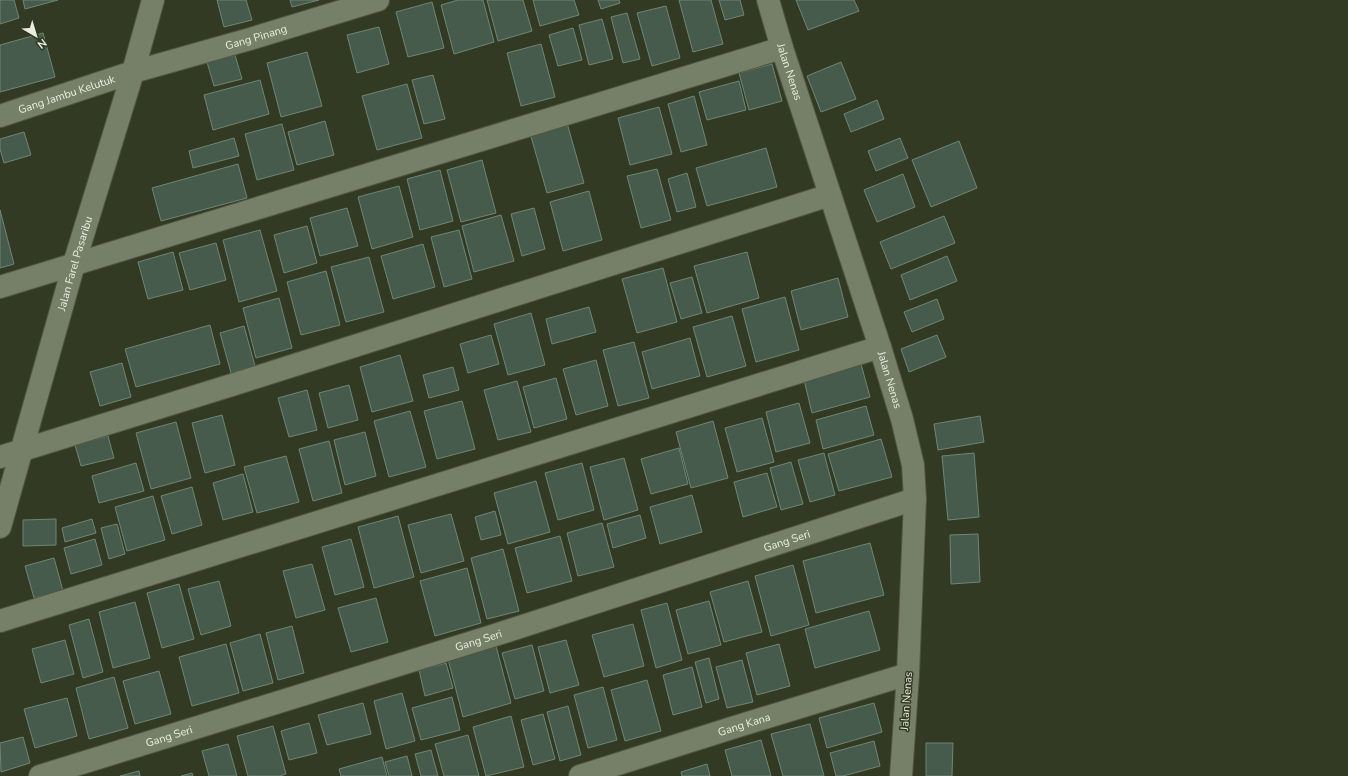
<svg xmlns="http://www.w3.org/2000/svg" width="1348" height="776" font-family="'Nunito Sans',sans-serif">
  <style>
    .building { fill: #465b4b; stroke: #6f8675 }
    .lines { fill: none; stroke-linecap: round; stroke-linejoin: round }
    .minor-casing { stroke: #505643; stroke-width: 24 }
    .minor { stroke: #767f67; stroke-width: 22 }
    .labels { text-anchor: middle; stroke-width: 3; stroke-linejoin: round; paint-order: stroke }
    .street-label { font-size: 11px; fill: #eaeee1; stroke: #333a24 }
  </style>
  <rect width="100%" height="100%" fill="#333a24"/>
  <path class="building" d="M0 0H14L19 18 0 24Z
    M23 0H58L25 9Z
    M217 0H246L252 20 224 27Z
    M290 0H319L292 7Z
    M458 0H483L494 42 454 54 441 5Z
    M487 0H523L532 31 498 41Z
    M533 0H574L579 15 540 26Z
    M598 0H619L620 3 601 9Z
    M679 0H711L723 44 693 52Z
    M719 0H740L744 15 725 20Z
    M796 0H854L859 11 808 30Z
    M432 2 444 48 408 57 396 12Z
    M666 6 680 58 652 66 637 13Z
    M627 13 640 59 623 63 611 17Z
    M602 19 613 59 589 65 579 25Z
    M379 27 389 64 357 73 347 35Z
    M573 28 582 60 558 66 549 35Z
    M43 33 55 77 0 92V45Z
    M541 44 555 97 521 106 507 53Z
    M307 52 322 106 281 117 267 63Z
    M235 55 242 79 214 86 207 62Z
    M841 62 856 99 821 112 807 76Z
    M772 64 782 101 749 110 739 73Z
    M433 75 445 119 424 124 412 80Z
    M260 80 269 114 213 130 204 95Z
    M739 81 746 110 707 120 699 92Z
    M407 84 422 138 377 150 362 96Z
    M694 96 707 145 681 152 668 104Z
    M877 100 884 119 851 132 844 114Z
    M659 107 672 154 630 165 618 118Z
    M325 121 334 155 297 165 288 132Z
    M567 123 584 183 547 193 530 133Z
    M282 124 294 170 257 180 245 134Z
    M24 132 31 155 4 163 0 149V139Z
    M234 138 239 156 193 168 189 151Z
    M900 138 908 158 876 171 868 151Z
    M959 141 977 188 931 207 912 160Z
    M766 148 777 187 707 206 696 168Z
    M482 160 496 213 461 222 447 170Z
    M238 164 247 198 161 221 152 188Z
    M657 169 671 220 641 228 627 176Z
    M440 170 453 221 420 230 407 179Z
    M687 173 696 207 677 212 668 179Z
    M903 174 915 207 877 222 864 190Z
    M399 186 413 237 372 249 358 197Z
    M589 191 602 240 563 251 550 202Z
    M347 208 358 246 320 256 310 218Z
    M534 208 545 249 522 256 511 214Z
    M0 210 14 264 0 268Z
    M501 215 514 261 474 272 462 226Z
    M944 216 955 243 891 269 880 242Z
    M307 226 317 263 284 273 274 235Z
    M260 230 277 291 239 302 223 240Z
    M459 230 472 279 444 287 431 237Z
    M216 243 226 280 190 290 179 253Z
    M423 244 435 287 393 299 381 256Z
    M173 252 183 290 148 299 138 262Z
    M747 252 759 298 707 313 694 266Z
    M947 256 957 281 910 300 901 275Z
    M369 257 384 312 346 322 331 267Z
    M663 268 677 322 637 333 622 279Z
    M326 271 340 325 301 335 287 282Z
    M692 277 702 313 681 319 670 283Z
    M838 278 848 317 801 330 791 291Z
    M785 297 799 350 756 362 742 309Z
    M279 298 292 348 256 358 243 308Z
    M937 299 944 319 912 332 904 312Z
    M589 307 596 332 552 344 546 319Z
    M531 313 545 365 508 375 494 324Z
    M732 316 746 366 707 377 693 327Z
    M210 325 220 364 136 387 125 349Z
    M244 326 255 366 231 373 220 333Z
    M491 335 499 364 468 373 460 344Z
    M937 335 946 357 909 372 901 349Z
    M690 338 700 376 652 389 642 352Z
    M634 342 649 398 618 406 603 350Z
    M400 355 413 401 372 412 360 367Z
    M596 360 608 406 576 415 563 369Z
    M122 363 131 397 100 406 90 372Z
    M861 364 870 397 812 413 804 380Z
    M453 367 459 390 429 398 423 375Z
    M556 378 567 419 534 428 523 387Z
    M517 381 531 432 498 440 484 390Z
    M349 385 358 420 328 428 319 393Z
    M307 390 317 430 289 437 278 398Z
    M462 401 475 449 437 459 424 411Z
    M799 403 810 443 776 452 766 412Z
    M866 406 874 435 823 449 816 420Z
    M410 411 426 467 389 477 374 421Z
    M222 415 235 465 205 473 192 423Z
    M980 416 984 442 938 450 934 424Z
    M762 418 774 462 737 472 725 428Z
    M713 421 728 478 691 488 676 432Z
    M176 422 191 478 151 489 136 433Z
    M365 432 376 476 345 485 334 440Z
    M108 436 114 458 81 466 75 445Z
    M881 439 892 477 839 491 828 454Z
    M329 441 342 493 313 501 299 449Z
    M679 448 688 484 651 494 641 459Z
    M824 453 835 495 810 502 798 460Z
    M974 453 979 517 948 520 942 456Z
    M286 456 299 502 257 513 244 467Z
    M624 458 638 510 604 520 590 467Z
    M791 462 803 504 781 510 770 468Z
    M136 463 144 491 99 503 92 476Z
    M582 463 594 510 558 520 545 473Z
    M767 473 777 507 743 517 734 482Z
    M243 474 253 512 223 520 213 483Z
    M536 481 550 532 508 544 494 493Z
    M192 487 202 525 172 534 161 496Z
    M692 495 702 532 660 544 650 507Z
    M153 496 165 540 127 551 115 507Z
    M495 511 501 535 481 540 475 517Z
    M451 514 464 561 421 573 408 525Z
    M640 515 646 538 613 548 607 524Z
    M398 516 414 577 374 588 358 527Z
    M56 519V545L23 546V520Z
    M92 519 96 533 65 542 62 528Z
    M602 523 614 567 578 576 567 533Z
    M117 524 125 554 109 559 101 528Z
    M978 534 980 582 951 584 950 535Z
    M560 536 572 581 527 593 515 548Z
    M95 539 102 565 71 574 64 548Z
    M351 539 364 587 335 595 322 547Z
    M870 543 884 595 816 613 803 561Z
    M503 549 519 611 487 619 471 558Z
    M54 558 63 591 34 598 25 566Z
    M312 564 325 610 296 618 283 571Z
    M793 565 809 625 771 636 755 576Z
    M467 568 481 623 435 636 420 581Z
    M219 581 231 626 201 635 188 589Z
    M748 581 762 632 724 642 710 592Z
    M179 584 194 639 162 648 147 593Z
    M376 598 388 642 351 652 338 608Z
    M709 601 721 645 688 654 676 610Z
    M135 602 150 658 113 668 99 612Z
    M667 603 682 660 656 668 641 610Z
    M869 611 880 650 815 668 805 629Z
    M89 619 103 672 83 678 69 625Z
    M633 624 644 666 604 677 592 635Z
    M292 626 304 673 278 680 266 633Z
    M260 634 273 683 243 691 230 643Z
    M65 640 74 674 41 683 32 649Z
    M566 640 579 685 550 693 538 647Z
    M495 642 511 703 463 717 447 655Z
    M226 644 239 693 192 706 179 657Z
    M779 644 790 686 757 695 746 653Z
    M532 645 544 691 515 699 502 653Z
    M709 658 719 699 706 703 695 662Z
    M742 660 753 702 727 708 716 667Z
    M446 663 453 688 425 696 419 670Z
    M692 667 702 707 673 715 663 675Z
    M159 671 171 714 135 724 123 681Z
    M114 677 128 728 89 739 76 688Z
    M647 680 661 731 625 741 611 690Z
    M603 687 617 740 588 748 574 695Z
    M402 693 415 741 386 749 374 701Z
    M452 697 460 730 421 740 412 708Z
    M67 698 77 736 35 748 24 709Z
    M363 703 371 734 327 745 318 715Z
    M874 703 882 732 827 748 819 718Z
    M568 706 581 755 560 761 547 712Z
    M543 714 555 759 533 765 521 720Z
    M511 716 524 767 486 776 473 727Z
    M309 723 317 753 289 760 281 731Z
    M810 724 824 776H783L771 734Z
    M273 726 286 774 280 776H248L237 736Z
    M468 735 479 776H444L435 744Z
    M23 737 30 763 1 772 0 743Z
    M761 740 771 776H732L725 750Z
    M874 741 880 766 843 776H836L830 753Z
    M926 743H953L952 776H926Z
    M228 744 237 776H209L202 751Z
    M431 750 438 776H421L415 754Z
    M407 756 412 776H389L385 762Z
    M382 757 387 776H341L339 769Z
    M707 764 710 776H682L681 772Z
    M139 771 140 776H120Z
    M192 773 193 776H181Z"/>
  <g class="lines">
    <defs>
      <g id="minor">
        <path id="s1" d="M768 0 782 48 880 347 902 419 913 465 915 499 908 674 901 776"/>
        <path id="s2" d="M0 116 133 72 250 39 378 0"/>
        <path d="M0 287 782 48"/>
        <path d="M0 457 235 384 830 195"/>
        <path id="s3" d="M0 527 74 264 133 72 153 0"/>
        <path d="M0 621 880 347"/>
        <path id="s4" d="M40 776 492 636 915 499"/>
        <path id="s5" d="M580 776 735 727 908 674"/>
      </g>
    </defs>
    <use href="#minor" class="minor-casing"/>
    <use href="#minor" class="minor"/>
  </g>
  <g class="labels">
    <g class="street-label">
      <text dy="4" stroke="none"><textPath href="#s2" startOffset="268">Gang Pinang</textPath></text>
      <text dy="4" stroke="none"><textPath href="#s1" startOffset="75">Jalan Nenas</textPath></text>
      <text dy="4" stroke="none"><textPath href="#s2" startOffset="70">Gang Jambu Kelutuk</textPath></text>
      <text dy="4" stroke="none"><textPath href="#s3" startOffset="274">Jalan Farel Pasaribu</textPath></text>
      <text dy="4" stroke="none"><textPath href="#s1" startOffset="399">Jalan Nenas</textPath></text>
      <text dy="4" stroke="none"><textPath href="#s4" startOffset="783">Gang Seri</textPath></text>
      <text dy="4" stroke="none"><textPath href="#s4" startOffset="459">Gang Seri</textPath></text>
      <text transform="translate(906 701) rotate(-86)" y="4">Jalan Nenas</text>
      <text dy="4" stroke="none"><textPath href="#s5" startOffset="172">Gang Kana</textPath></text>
      <text dy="4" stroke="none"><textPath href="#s4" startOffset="135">Gang Seri</textPath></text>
    </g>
  </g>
  <g transform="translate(36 36) rotate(142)" stroke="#333a24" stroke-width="3" paint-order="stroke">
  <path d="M0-3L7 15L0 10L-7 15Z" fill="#eaeee1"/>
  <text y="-6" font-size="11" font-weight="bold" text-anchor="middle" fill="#eaeee1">N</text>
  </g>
</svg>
